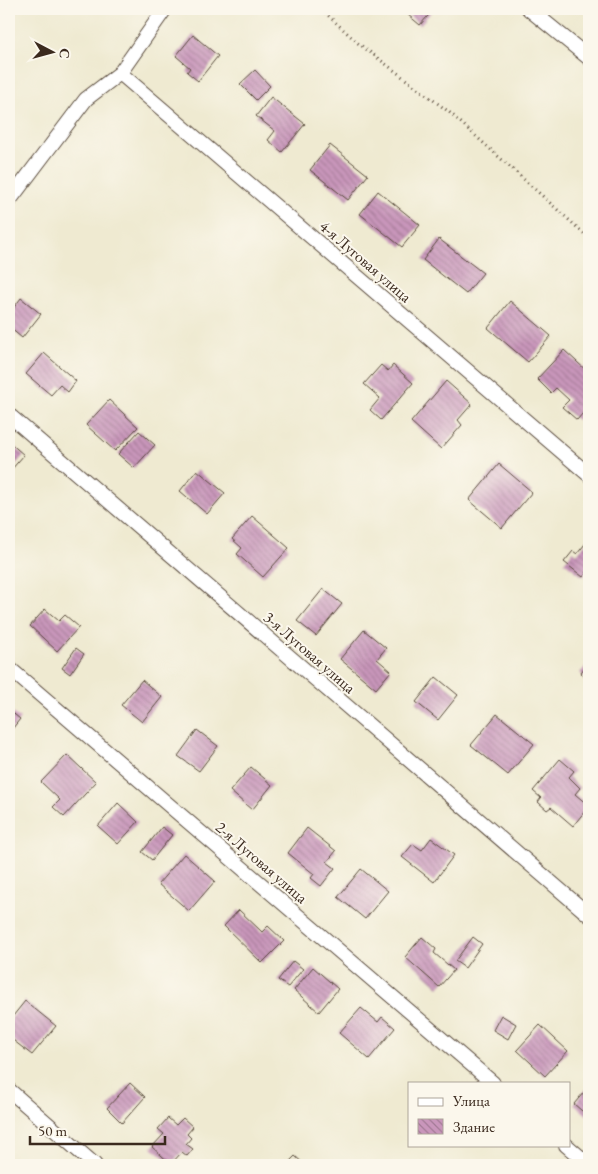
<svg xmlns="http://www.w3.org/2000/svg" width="598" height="1174" font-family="'EB Garamond',serif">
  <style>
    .building { fill: url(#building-back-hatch) }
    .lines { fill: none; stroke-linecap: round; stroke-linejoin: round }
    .street-casing { stroke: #564739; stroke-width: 16 }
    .path { stroke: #564739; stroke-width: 3; stroke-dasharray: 1 4; stroke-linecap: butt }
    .street { stroke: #fff; stroke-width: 14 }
    .labels { text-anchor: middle; stroke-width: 4; stroke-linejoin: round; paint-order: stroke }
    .street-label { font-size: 16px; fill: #3b2a1e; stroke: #fbf7ec }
  </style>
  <defs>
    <pattern id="building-back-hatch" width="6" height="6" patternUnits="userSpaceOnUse" patternTransform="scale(1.25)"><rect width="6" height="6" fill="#c996bb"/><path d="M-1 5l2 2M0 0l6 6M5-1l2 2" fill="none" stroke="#a47b97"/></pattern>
  </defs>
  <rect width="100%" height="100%" fill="#fbf7ec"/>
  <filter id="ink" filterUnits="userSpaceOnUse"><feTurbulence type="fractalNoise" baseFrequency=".02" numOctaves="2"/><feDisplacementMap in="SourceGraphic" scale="10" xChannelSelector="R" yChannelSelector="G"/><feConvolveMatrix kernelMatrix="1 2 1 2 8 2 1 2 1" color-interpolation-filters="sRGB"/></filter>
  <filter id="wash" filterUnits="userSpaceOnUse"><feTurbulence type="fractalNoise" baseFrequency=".0096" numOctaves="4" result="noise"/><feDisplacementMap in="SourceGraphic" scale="20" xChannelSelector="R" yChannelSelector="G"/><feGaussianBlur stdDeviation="1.12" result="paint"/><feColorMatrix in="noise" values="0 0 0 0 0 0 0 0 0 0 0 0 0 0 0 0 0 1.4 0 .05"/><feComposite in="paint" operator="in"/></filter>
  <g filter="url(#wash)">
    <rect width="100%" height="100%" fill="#efead1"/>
    <g id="blocks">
      <path class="building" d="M401 9H434L420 25Z
        M193 35 218 56 198 81 187 72 190 68 176 56Z
        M255 70 270 86 256 100 240 84Z
        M271 97 305 124 282 152 268 140 275 131 256 116Z
        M330 145 368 175 348 200 310 170Z
        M378 191 420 225 402 247 360 214Z
        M439 239 483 273 466 294 423 260Z
        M21 298 41 314 22 338 9 327V314Z
        M510 301 551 336 528 362 488 328Z
        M564 350 589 373V406L577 420 562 407 569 400 556 388 551 393 537 379Z
        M44 353 76 381 68 392 60 385 51 395 26 374Z
        M381 365 388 371 393 365 413 383 381 420 370 410 380 398 364 384Z
        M446 381 472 404 458 420 462 425 441 449 411 422Z
        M109 400 138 427 115 451 86 425Z
        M139 431 155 445 134 468 118 454Z
        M9 442 24 455 11 470 9 468Z
        M499 464 532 492 502 528 469 500Z
        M197 470 225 493 207 514 180 491Z
        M252 516 289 548 263 577 237 554 242 548 232 539Z
        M589 539V569L583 577 564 562 573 551 577 554Z
        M323 589 342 604 316 636 297 621Z
        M45 609 59 621 65 615 79 627 57 651 30 626Z
        M364 630 386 648 377 659 391 671 376 689 340 659Z
        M76 648 84 654 70 674 62 668Z
        M589 663V681L580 673Z
        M436 677 458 695 438 720 416 702Z
        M142 680 162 697 142 722 121 705Z
        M9 710 20 719 9 733Z
        M497 714 534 744 508 775 471 745Z
        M197 730 218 746 199 771 178 756Z
        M67 755 96 782 64 817 53 807 60 800 41 782Z
        M560 759 574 771 569 777 580 788 575 794 589 806 573 826 551 807 547 810 538 802 541 798 533 791Z
        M251 767 272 785 252 810 230 791Z
        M118 803 138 822 118 844 98 826Z
        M162 827 172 835 152 860 142 852Z
        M307 828 336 851 327 862 335 868 321 886 311 878 314 874 288 853Z
        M431 838 454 855 434 882 402 857 413 844 422 850Z
        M184 854 215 881 189 911 158 884Z
        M361 869 388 891 365 919 338 897Z
        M239 910 262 932 268 926 284 941 262 963 224 926Z
        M422 937 436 949 434 953 454 970 439 987 405 957Z
        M473 937 482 944 465 968 455 961Z
        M293 961 303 969 288 987 278 980Z
        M313 967 338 989 319 1012 294 990Z
        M25 1001 56 1026 32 1055 9 1037V1021Z
        M361 1008 378 1022 382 1017 395 1028 369 1059 339 1033Z
        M501 1015 516 1024 508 1039 493 1030Z
        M540 1025 568 1051 545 1076 517 1050Z
        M130 1083 145 1097 122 1123 107 1108Z
        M589 1086V1117L574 1104Z
        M168 1118 176 1125 183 1118 193 1127 187 1134 191 1138 186 1144 193 1149 187 1156 182 1152 171 1164 152 1147 164 1134 158 1129Z
        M295 1156 305 1165H286Z"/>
    </g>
  </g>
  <g filter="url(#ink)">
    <use href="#blocks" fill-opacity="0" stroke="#564739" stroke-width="1"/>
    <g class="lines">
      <defs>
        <path id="street" d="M529 9 589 58
          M120 73 589 475
          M9 201 86 99 120 73 165 9
          M9 415 589 915
          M9 668 493 1083
          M9 1090 95 1165
          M566 1145 589 1165"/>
      </defs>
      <use href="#street" class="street-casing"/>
      <path class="path" d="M321 9 358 43 449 112 589 238"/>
      <use href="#street" class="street"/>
    </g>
  </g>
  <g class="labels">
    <g class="street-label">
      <text transform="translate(366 261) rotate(41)" y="6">4-я Луговая улица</text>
      <text transform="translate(310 652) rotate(41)" y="6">3-я Луговая улица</text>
      <text transform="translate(262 862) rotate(41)" y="6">2-я Луговая улица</text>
    </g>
  </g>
  <rect width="598" height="1174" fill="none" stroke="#fbf7ec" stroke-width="30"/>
  <rect x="408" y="1082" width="162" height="65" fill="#fbf7ec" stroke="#aea59a"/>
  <rect x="418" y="1098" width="25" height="8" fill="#ffffff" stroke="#aea59a"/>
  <text x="453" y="1106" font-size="15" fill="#3b2a1e">Улица</text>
  <rect x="418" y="1119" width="25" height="15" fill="url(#building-back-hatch)" stroke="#aea59a"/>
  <text x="453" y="1132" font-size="15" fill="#3b2a1e">Здание</text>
  <g transform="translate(52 52) rotate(96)" stroke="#fbf7ec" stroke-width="4" paint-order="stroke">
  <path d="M0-4L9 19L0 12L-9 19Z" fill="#3b2a1e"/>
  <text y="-8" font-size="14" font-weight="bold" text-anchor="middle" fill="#3b2a1e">С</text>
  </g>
  <path d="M30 1136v8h135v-8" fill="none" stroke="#3b2a1e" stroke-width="2.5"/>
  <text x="38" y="1136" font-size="15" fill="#3b2a1e" stroke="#fbf7ec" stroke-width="4" paint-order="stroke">50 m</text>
</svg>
